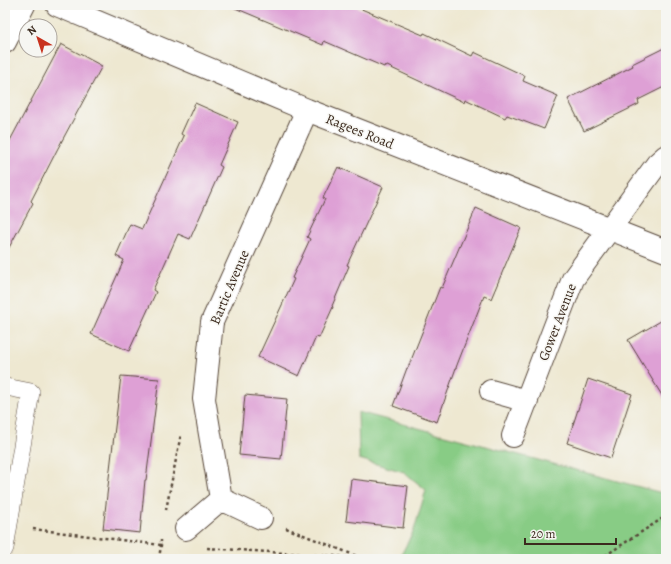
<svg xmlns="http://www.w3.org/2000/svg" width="671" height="564" font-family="Alegreya,serif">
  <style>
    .green { fill: #88cc85; stroke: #627b52 }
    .building { fill: #dea0d5 }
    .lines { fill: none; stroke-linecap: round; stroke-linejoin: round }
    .service-casing { stroke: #564639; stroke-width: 18 }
    .minor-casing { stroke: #564639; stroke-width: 24 }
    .path { stroke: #564639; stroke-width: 2.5; stroke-dasharray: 3 3; stroke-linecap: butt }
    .service { stroke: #fff; stroke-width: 17 }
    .minor { stroke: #fff; stroke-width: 22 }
    .labels { text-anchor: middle; stroke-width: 3; stroke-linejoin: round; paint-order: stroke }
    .street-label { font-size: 14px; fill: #3b2a1e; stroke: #f6f6f2 }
  </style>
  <rect width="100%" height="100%" fill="#f6f6f2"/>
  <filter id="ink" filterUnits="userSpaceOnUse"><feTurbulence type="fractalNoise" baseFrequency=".025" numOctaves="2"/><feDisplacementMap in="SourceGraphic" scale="8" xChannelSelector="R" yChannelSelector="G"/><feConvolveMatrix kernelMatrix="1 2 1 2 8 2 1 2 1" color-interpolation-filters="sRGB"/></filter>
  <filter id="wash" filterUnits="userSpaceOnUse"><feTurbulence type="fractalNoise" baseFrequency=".012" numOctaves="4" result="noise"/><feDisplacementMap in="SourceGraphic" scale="16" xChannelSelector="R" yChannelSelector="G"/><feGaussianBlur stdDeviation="0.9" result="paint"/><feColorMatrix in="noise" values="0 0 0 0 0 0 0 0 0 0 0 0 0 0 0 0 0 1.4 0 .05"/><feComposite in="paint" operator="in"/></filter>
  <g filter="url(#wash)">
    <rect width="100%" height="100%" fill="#eee8d1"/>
    <path class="green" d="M358 412 666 494V559H399L414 530 426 490 404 472 359 459Z"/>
    <g id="blocks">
      <path class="building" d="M228 5H352L423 35 424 33 472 56 474 52 525 76 523 81 558 96 544 129 507 115 505 118 465 99 464 102 385 65 384 67 324 41 323 45Z
        M61 44 102 66 57 150 31 201 33 203 5 255V150Z
        M666 47V86L638 100 639 104 584 131 568 99 633 66 632 64Z
        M195 103 238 122 219 165 222 167 190 239 178 234 153 290 156 292 129 351 91 334 124 260 116 256 130 224 142 229 184 136 181 134Z
        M338 167 383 187 347 265 349 266 332 306 333 307 319 338 316 337 299 376 258 357 294 279 292 278 310 239 307 237 325 199 323 198Z
        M476 208 521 228 491 299 484 296 457 365 437 422 393 406 407 368H408L440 287 442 288Z
        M666 318V402L628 340Z
        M121 376 159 379 146 480H145L140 533 103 529Z
        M588 379 632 394 611 458 567 443Z
        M245 395 287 399 281 459 239 455Z
        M351 479 408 486 403 528 346 521Z"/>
    </g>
  </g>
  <g filter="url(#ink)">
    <use href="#blocks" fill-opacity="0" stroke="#564639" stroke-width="1"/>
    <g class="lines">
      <defs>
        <path id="service" d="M5 548 31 392 6 387"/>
        <path id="minor" d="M57 5 307 110 666 251
          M5 42 24 5
          M491 391 527 401
          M513 436 573 279 657 164 666 156
          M221 499 204 399 212 322 307 110
          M186 529 221 499 261 518"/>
      </defs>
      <use href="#service" class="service-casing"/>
      <use href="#minor" class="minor-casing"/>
      <path class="path" d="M166 510 181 434
        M286 528 359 557
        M33 529 161 545V540
        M207 548 362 558
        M159 559 161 545H162
        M600 559 666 516"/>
      <use href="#service" class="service"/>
      <use href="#minor" class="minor"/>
    </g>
  </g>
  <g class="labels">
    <g class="street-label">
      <text transform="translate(360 131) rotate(22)" y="5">Ragees Road</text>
      <text transform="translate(229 287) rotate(-67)" y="5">Bartic Avenue</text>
      <text transform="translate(557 322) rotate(-69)" y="5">Gower Avenue</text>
    </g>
  </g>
  <rect width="671" height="564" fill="none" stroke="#f6f6f2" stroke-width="20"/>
  <g transform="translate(38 38) rotate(321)"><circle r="19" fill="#f6f6f2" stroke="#aba49d"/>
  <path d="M0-3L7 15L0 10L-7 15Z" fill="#c8321e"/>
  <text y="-6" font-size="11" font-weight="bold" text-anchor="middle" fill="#3b2a1e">N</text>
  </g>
  <path d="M525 538v6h91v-6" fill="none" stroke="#3b2a1e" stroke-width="2"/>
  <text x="531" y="538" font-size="12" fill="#3b2a1e" stroke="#f6f6f2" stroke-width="3" paint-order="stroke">20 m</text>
</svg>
